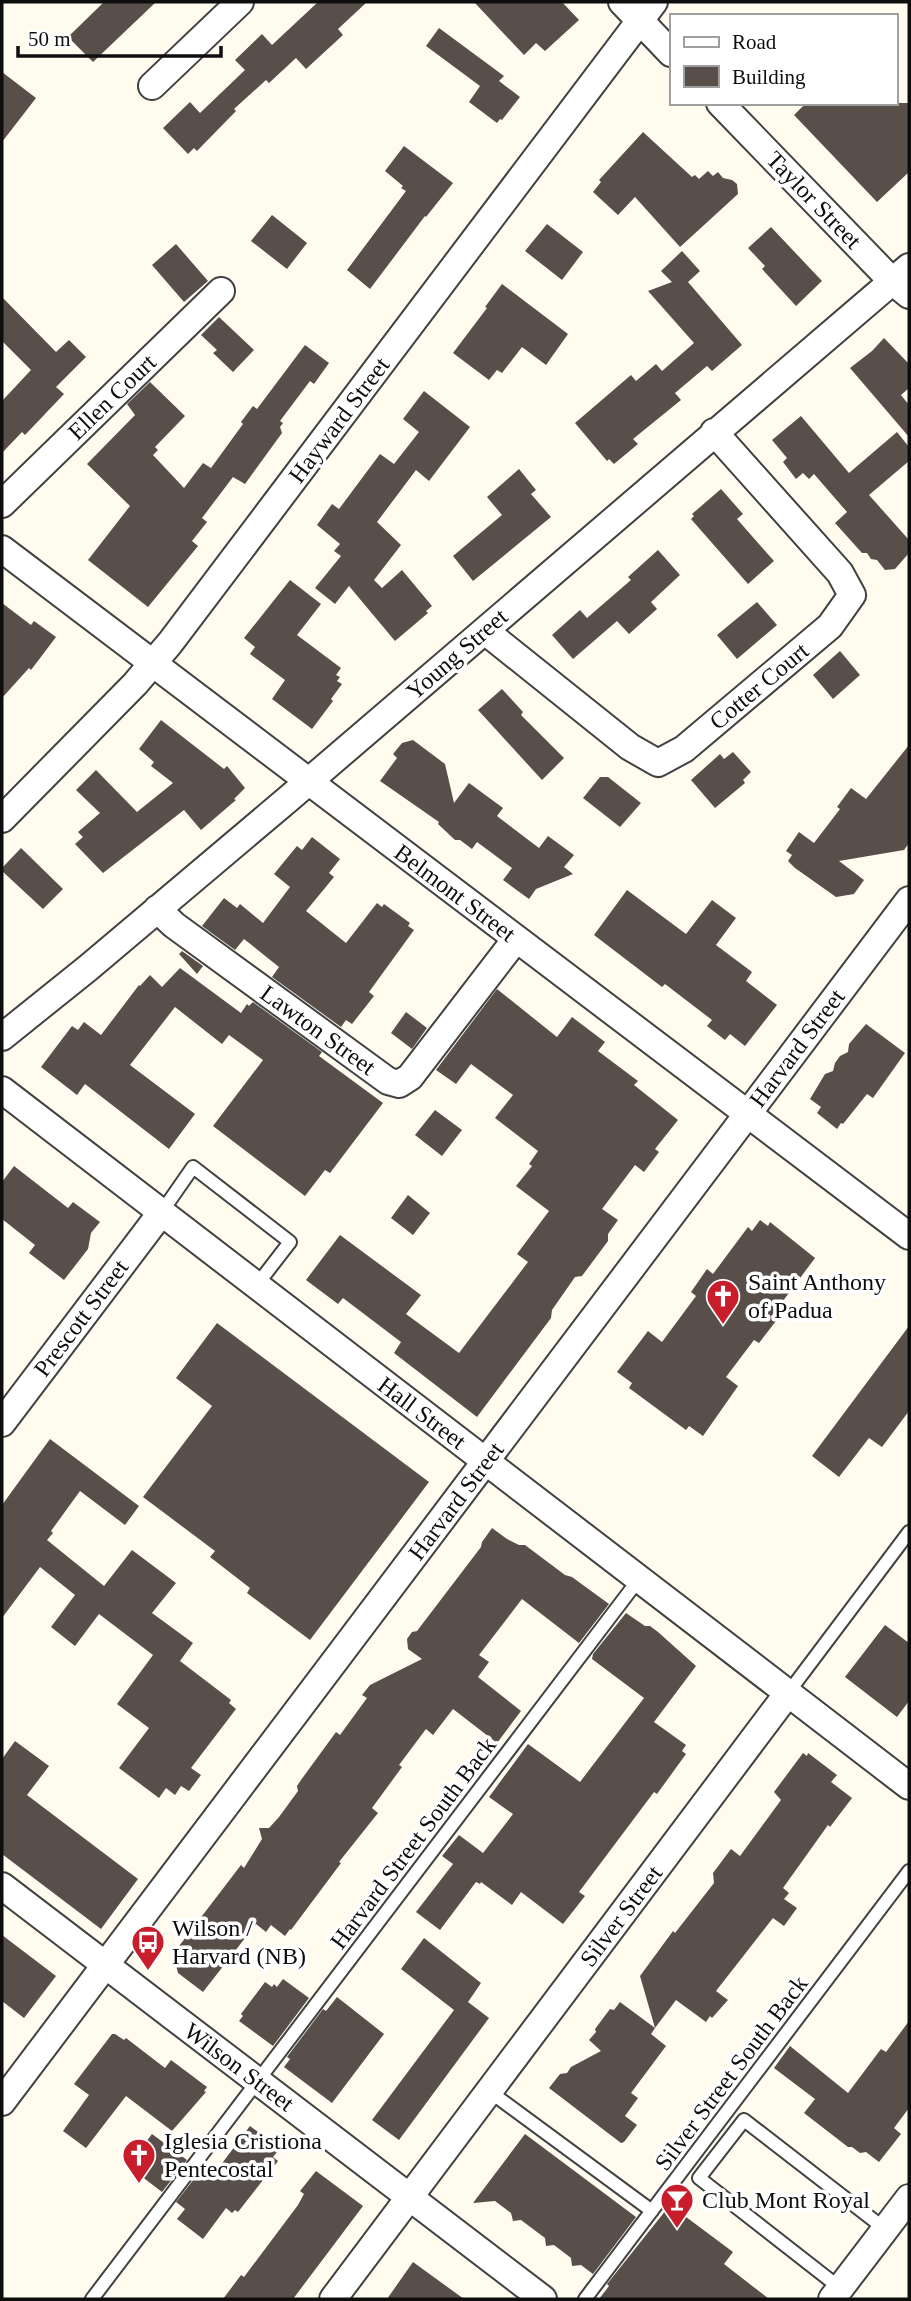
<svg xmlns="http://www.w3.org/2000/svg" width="911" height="2301" font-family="'Times New Roman',serif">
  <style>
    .building { fill: #584f4a }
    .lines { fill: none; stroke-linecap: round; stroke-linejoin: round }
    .lane-casing { stroke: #414141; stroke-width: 16 }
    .street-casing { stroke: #414141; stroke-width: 30 }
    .lane { stroke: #fff; stroke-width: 12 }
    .street { stroke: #fff; stroke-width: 26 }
    .labels { text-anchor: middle; stroke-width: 7; stroke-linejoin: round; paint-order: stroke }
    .street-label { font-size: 24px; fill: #0e0e0e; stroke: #fff }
    .poi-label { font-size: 24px; fill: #0e0e0e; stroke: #fff; text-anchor: start }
  </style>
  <rect width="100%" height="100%" fill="#fffbef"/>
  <path class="building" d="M104 2H156L93 62 68 37Z
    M318 2H367L338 29 343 35 306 69 296 58 269 83 266 80 234 109 236 111 197 151 194 148 188 154 163 128 190 102 200 113 245 70 235 60 262 34 272 45Z
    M474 2H562L579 20 545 51 536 43 524 55Z
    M439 28 504 76 499 81 520 97 502 120 500 119 497 123 469 102 480 86 426 46Z
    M2 72 36 98 2 142Z
    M806 103H909V172L877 202 794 115Z
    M643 132 692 177 695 175 699 179 708 171 713 176 718 172 723 178 732 180 737 184 738 194 680 247 635 197 618 215 593 192 601 182 599 180Z
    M404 146 453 183 426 217 425 216 370 289 347 270 406 191 401 188 403 186 385 171Z
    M272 215 307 243 287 269 251 241Z
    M547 224 583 252 562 280 525 251Z
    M771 227 822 281 796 306 762 269 765 266 748 248Z
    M176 244 208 281 184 302 152 265Z
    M682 251 700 271 688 282 742 345 712 371 707 366 675 393 681 400 633 439 638 444 614 464 609 459 607 461 575 423 631 375 636 381 656 364 662 371 694 343 648 291 672 282 661 271Z
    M502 284 568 334 546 365 522 347 502 373 497 370 489 380 453 353 487 308 485 307Z
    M2 297 56 352 69 340 86 357 56 387 64 394 25 435 22 432 2 453V401L31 370 2 341Z
    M219 317 254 350 233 372 213 353 217 350 201 335Z
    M884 338 909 364V388L901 395 909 405V437L850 368 872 351Z
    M305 345 329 363 314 384 310 381 280 421 283 423 280 427 282 433 245 484 233 477 202 518 207 522 192 541 198 546 148 607 88 560 130 506 87 464 135 415 127 404 150 382 185 416 155 447 158 450 153 455 184 488 203 463 211 468 243 424 241 422 253 406 257 409Z
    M424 391 470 427 429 481 416 470 377 522 401 545 374 580 382 588 402 570 432 606 426 611 428 613 395 641 349 586 335 604 315 588 341 556 334 551 340 544 317 525 332 504 339 509 380 454 394 464 419 432 403 419Z
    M801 416 849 473 897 432 909 447V461L869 495 909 540V553L895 569 885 570 877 560 871 559 867 553H862L835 523 847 512 814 474 809 479 803 473 796 479 783 462 787 458 772 440Z
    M519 469 536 490 531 494 551 517 473 581 453 556 502 515 487 497Z
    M721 489 743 514 737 519 774 561 748 584 691 519 694 516 692 514Z
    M658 550 680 575 651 602 657 609 629 634 617 621 573 659 552 635 580 610 587 618 631 580 628 577Z
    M290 580 321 604 297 635 341 668 336 675 340 677 337 681 342 684 331 699 333 701 312 729 272 699 285 680 250 654 255 647 244 638Z
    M757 602 777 625 737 659 717 635Z
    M2 603 31 625 34 621 56 637 31 670 29 668 2 698Z
    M840 651 860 675 833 699 813 675Z
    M502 689 523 712 521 715 564 758 542 780 478 710Z
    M161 720 224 769 227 766 245 788 234 799 236 800 201 830 184 810 103 873 75 844 83 837 78 832 100 813 76 790 96 770 137 812 173 783 151 766 154 762 139 749Z
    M413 740 445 764 454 803 469 783 503 808 497 816 539 848 548 836 574 855 564 867 573 874 536 889 529 899 503 880 512 868 477 842 472 849 460 840H455L438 824 439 822 380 781 397 758 393 754 402 743Z
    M909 745V843L904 850 839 861 864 880 854 894 836 897 795 868 788 861 792 855 786 851 799 832 814 843 840 809 837 807 851 788 866 799Z
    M733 752 751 772 743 780 745 783 715 808 691 780 720 754 724 759Z
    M600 777H608L641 803 620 827 583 798Z
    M312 837 340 859 329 873 334 877 306 911 346 943 377 903 382 907 384 904 410 923 408 926 414 930 369 992 374 996 352 1024 346 1020 341 1027 272 977 279 967 244 939 235 950 202 926 224 898 237 908 240 904 263 923 290 887 274 874 297 846 302 850Z
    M21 848 63 889 43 909 2 871V868Z
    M627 890 686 934 712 900 736 918 716 945 752 972 746 981 777 1005 745 1046 730 1034 725 1040 707 1026 712 1020 665 984 662 987 594 935Z
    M182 951 203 966 197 974 179 954Z
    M180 968 241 1013 247 1004 249 1006 253 1002 322 1052 319 1056 383 1103 330 1173 325 1170 305 1196 213 1126 263 1060 229 1035 222 1044 175 1007 130 1065 195 1114 169 1149 85 1084 77 1095 41 1067 72 1026 78 1030 84 1022 101 1035 139 985 140 986 150 975 162 987Z
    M497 989 557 1037 572 1017 605 1042 598 1051 638 1081 634 1085 678 1120 655 1149 659 1152 644 1172 635 1165 602 1209 618 1220 608 1234V1241L582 1276 575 1277 552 1310 551 1318 477 1417 394 1353 401 1342 343 1298 338 1304 306 1280 340 1235 421 1295 406 1314 459 1353 528 1262 517 1254 549 1211 516 1186 532 1166 529 1164 538 1151 495 1118 513 1095 471 1064 456 1084 436 1070Z
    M406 1012 427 1028 412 1049 391 1033Z
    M866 1024 905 1053 873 1098 867 1094 843 1124 841 1123 837 1129 817 1113 821 1107 810 1099 825 1074 833 1071 835 1063 840 1056 848 1052 849 1044Z
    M435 1110 462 1130 442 1156 415 1135Z
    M14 1166 68 1208 73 1202 100 1222 91 1233 88 1249 64 1280 29 1253 35 1245 2 1219V1182Z
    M408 1195 430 1213 413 1235 391 1218Z
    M760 1220 768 1226 770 1222 815 1258 771 1317 776 1321 759 1343 754 1340 726 1377 738 1386 703 1436 689 1426 686 1430 629 1388 632 1383 617 1372 648 1331 662 1342 696 1296 691 1292 707 1269 713 1274 748 1227 752 1231Z
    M217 1323 429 1482 310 1640 247 1593 250 1588 210 1557 215 1551 143 1497 212 1406 176 1378Z
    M909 1326V1411L882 1447 869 1438 839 1477 812 1456Z
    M50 1439 139 1506 125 1525 80 1491 51 1531 53 1533 47 1540 104 1586 132 1550 176 1583 152 1613 193 1643 180 1661 231 1700 229 1703 236 1709 191 1768 201 1775 189 1791 181 1786 175 1795 166 1788 159 1798 119 1768 149 1728 117 1704 153 1655 99 1614 75 1646 51 1627 75 1595 40 1567 2 1618V1505Z
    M492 1528 507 1539 519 1545H525L565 1575 572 1577 609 1604 579 1643 522 1599 479 1655 489 1662 478 1677 521 1711 497 1743 453 1709 433 1735 426 1729 399 1765 402 1767 372 1808 378 1813 339 1862 341 1863 291 1930 290 1929 285 1936 271 1925 266 1932 256 1924 203 1992 178 1973 173 1954 241 1865 244 1868 262 1839 259 1828H269L279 1817 298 1791 297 1786 301 1780 336 1732 340 1735 367 1698 362 1695 370 1685 422 1659 408 1649 407 1639 412 1632 417 1631 481 1547 482 1542Z
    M626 1613 645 1626H650L658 1632 696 1666 654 1722 686 1745 682 1751 686 1754 657 1794 654 1792 579 1892 585 1896 563 1924 521 1892 512 1905 481 1882 480 1884 476 1882 440 1930 416 1912 453 1864 442 1856 459 1835 483 1853 513 1814 489 1797 528 1744 580 1782 644 1698 592 1659 593 1654Z
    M885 1625 909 1643V1701L897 1717 845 1677Z
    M15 1741 49 1766 27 1795 138 1879 101 1929 2 1854V1759Z
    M803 1753 807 1756 808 1753 837 1775 831 1782 852 1798 830 1827 828 1825 783 1888 789 1893 784 1899 797 1908 784 1926 773 1918 716 1991 728 2000 712 2018 710 2016 706 2022 676 2000 655 2028 640 1976 673 1931 675 1933 714 1883 713 1873 731 1849 740 1856 781 1800 774 1792Z
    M2 1935 56 1976 24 2018 2 2001Z
    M424 1938 481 1983 468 2002 489 2018 399 2140 372 2120 454 2010 401 1969Z
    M283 1979 309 1998 273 2046 239 2021 243 2016 241 2014 265 1982 272 1987 274 1984 277 1987Z
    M337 1997 384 2034 332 2103 284 2067 290 2059 287 2057 323 2009 326 2011Z
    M620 2002 655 2028 651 2034 666 2046 631 2093 638 2098 625 2116 637 2125 624 2142 621 2143 549 2088 560 2074 567 2073 571 2067 601 2051 589 2040 596 2032 595 2029 610 2009 614 2010Z
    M909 2021V2108L894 2128 901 2134 879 2162 866 2152 860 2153 852 2147H848L804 2113 815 2099 774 2068 790 2046 848 2093 881 2049 886 2052Z
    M112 2034H115L124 2040 126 2038 165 2068 171 2060 207 2087 204 2091 206 2092 172 2131 126 2096 86 2148 63 2131 89 2095 74 2084Z
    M250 2126 280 2148 273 2157 278 2161 238 2212 235 2210 232 2213 226 2208 203 2239 177 2219 185 2209 176 2202 201 2170 211 2178Z
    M152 2134 187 2160 162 2192 128 2166Z
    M525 2134 636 2217 593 2274 581 2265 572 2266 571 2258 554 2245 546 2246 545 2238 521 2220 513 2221 511 2213 495 2201 473 2203Z
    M316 2171 363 2206 293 2299H223L241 2275 244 2277 298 2205 304 2194 300 2191Z
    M670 2205 733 2252 724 2264 769 2299H599L609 2286 607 2284Z
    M413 2262 464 2299H387Z"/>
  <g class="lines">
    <defs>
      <path id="lane" d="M161 1213 193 1167 290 1242 256 1286
        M788 1693 909 1532
        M489 2091 652 2211
        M840 2288 699 2178 744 2120 885 2229
        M92 2299 639 1579
        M585 2299 909 1871"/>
      <path id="street" d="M622 2 671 53
        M152 86 240 2
        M720 103 892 281 909 295
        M2 504 221 291
        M2 549 909 1236
        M485 631 630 747 658 763 684 749 830 626 852 595 840 573 714 432
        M2 819 135 684 170 643 654 2
        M157 909 174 925 388 1081 399 1084 410 1077 516 939
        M2 1037 88 968 287 800 909 267
        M2 1090 909 1786
        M2 1423 161 1213
        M2 1886 543 2299
        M2 2102 909 900
        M333 2299 788 1693
        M832 2299 909 2198"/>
    </defs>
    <use href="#lane" class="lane-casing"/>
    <use href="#street" class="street-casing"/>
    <use href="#lane" class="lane"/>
    <use href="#street" class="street"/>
  </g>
  <defs>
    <symbol id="church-pin" viewBox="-11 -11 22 30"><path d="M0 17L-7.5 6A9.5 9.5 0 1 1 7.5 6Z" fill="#c81d2a" stroke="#fff"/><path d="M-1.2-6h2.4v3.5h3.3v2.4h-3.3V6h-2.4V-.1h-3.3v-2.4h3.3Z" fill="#fff"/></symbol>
    <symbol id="bus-pin" viewBox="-11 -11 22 30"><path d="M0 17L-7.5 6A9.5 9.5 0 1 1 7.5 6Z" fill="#c81d2a" stroke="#fff"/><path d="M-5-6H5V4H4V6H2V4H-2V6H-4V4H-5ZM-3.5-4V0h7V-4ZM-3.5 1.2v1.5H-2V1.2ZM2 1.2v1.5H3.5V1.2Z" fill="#fff"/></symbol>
    <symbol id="bar-pin" viewBox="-11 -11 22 30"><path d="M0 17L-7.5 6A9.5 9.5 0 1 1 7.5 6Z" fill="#c81d2a" stroke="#fff"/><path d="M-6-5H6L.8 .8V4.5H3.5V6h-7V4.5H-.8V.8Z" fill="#fff"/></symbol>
  </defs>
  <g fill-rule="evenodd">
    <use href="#church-pin" x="704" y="1277" width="38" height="52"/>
    <use href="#bus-pin" x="129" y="1923" width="38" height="52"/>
    <use href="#church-pin" x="120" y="2136" width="38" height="52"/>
    <use href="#bar-pin" x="658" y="2181" width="38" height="52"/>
  </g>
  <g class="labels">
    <g class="street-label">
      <text transform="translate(814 200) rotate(46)" y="8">Taylor Street</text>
      <text transform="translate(112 397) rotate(-44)" y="8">Ellen Court</text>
      <text transform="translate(339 420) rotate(-53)" y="8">Hayward Street</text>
      <text transform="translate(457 654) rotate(-41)" y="8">Young Street</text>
      <text transform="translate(759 686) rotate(-40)" y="8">Cotter Court</text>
      <text transform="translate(455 893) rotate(37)" y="8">Belmont Street</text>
      <text transform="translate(318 1030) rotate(36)" y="8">Lawton Street</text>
      <text transform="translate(797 1048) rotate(-53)" y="8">Harvard Street</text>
      <text transform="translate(81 1318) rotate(-53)" y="8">Prescott Street</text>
      <text transform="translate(422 1413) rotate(37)" y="8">Hall Street</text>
      <text transform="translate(456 1501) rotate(-53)" y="8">Harvard Street</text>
      <text transform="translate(413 1843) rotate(-53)" y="8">Harvard Street South Back</text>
      <text transform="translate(621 1916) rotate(-53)" y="8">Silver Street</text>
      <text transform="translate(239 2067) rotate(37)" y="8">Wilson Street</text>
      <text transform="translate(731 2073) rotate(-53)" y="8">Silver Street South Back</text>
    </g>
    <g class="poi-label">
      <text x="748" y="1290">Saint Anthony<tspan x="748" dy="28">of Padua</tspan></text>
      <text x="172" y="1936">Wilson /<tspan x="172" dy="28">Harvard (NB)</tspan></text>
      <text x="164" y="2149">Iglesia Cristiona<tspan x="164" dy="28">Pentecostal</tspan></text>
      <text x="702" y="2208">Club Mont Royal</text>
    </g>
  </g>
  <rect width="911" height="2301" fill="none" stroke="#0e0e0e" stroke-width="7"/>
  <rect x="670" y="14" width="228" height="91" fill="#ffffff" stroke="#9f9f9f" stroke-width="2"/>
  <rect x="684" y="37" width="35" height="10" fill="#ffffff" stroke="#9f9f9f" stroke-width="2"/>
  <text x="732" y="49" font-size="21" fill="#0e0e0e">Road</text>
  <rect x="684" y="66" width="35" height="21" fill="#584f4a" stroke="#9f9f9f" stroke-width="2"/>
  <text x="732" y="84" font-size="21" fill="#0e0e0e">Building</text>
  <path d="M18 46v10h203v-10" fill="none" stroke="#0e0e0e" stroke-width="3.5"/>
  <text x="28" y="46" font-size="21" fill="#0e0e0e" stroke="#ffffff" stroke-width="5" paint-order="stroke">50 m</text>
</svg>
